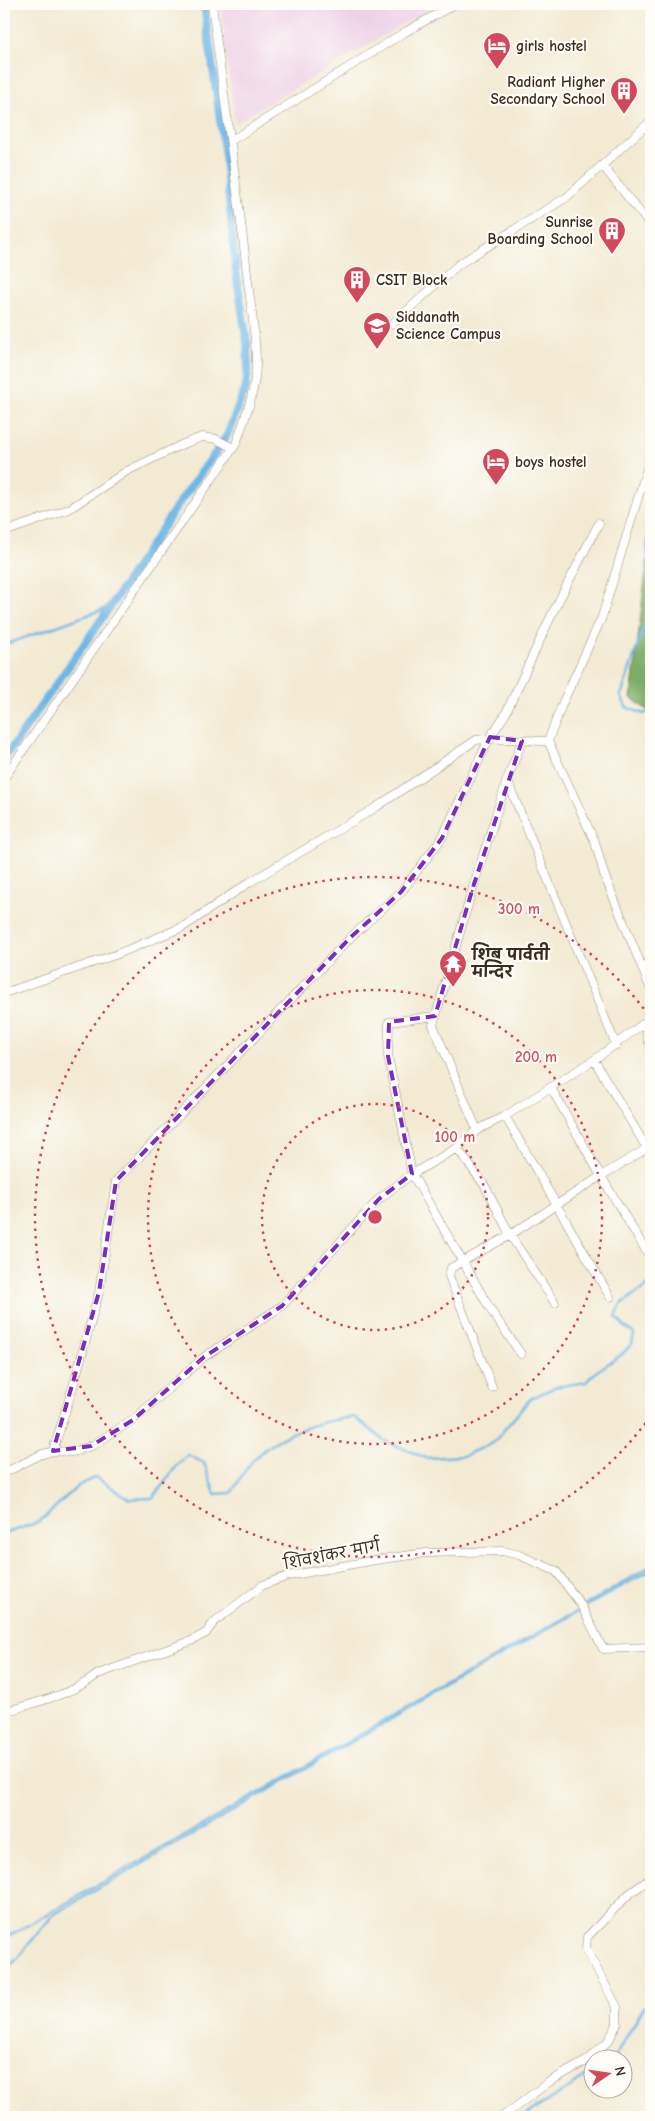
<svg xmlns="http://www.w3.org/2000/svg" width="655" height="2121" font-family="'Comic Neue','Playpen Sans Deva',sans-serif">
  <style>
    .built { fill: #eed0e7 }
    .forest { fill: #7ead67; stroke: #5c6c42 }
    .lines { fill: none; stroke-linecap: round; stroke-linejoin: round }
    .stream { stroke: #6db7e6; stroke-width: 2.5 }
    .canal { stroke: #6db7e6; stroke-width: 8 }
    .street-casing { stroke: #978a78; stroke-width: 9 }
    .street { stroke: #fff; stroke-width: 8 }
    .marked { fill: none; stroke: #7b2cbf; stroke-width: 4; stroke-dasharray: 10 6; stroke-linejoin: round }
    .ring { fill: none; stroke: #d1495b; stroke-width: 2.5; stroke-dasharray: 2.5 5 }
    .labels { text-anchor: middle; stroke-width: 4.5; stroke-linejoin: round; paint-order: stroke }
    .poi-label { font-size: 15px; font-weight: bold; fill: #3b2a1e; stroke: #fdfcf7; text-anchor: start }
    .street-label { font-size: 15px; fill: #3b2a1e; stroke: #fdfcf7 }
    .centre { fill: #d1495b; stroke: #fdfcf7; stroke-width: 2.5 }
    .ring-label { font-size: 15px; text-anchor: middle; font-weight: bold; fill: #d1495b; stroke: #fdfcf7; stroke-width: 4.5; stroke-linejoin: round; paint-order: stroke }
  </style>
  <rect width="100%" height="100%" fill="#fdfcf7"/>
  <filter id="ink" filterUnits="userSpaceOnUse"><feTurbulence type="fractalNoise" baseFrequency=".02" numOctaves="2"/><feDisplacementMap in="SourceGraphic" scale="10" xChannelSelector="R" yChannelSelector="G"/><feConvolveMatrix kernelMatrix="1 2 1 2 8 2 1 2 1" color-interpolation-filters="sRGB"/></filter>
  <filter id="wash" filterUnits="userSpaceOnUse"><feTurbulence type="fractalNoise" baseFrequency=".0096" numOctaves="4" result="noise"/><feDisplacementMap in="SourceGraphic" scale="20" xChannelSelector="R" yChannelSelector="G"/><feGaussianBlur stdDeviation="1.12" result="paint"/><feColorMatrix in="noise" values="0 0 0 0 0 0 0 0 0 0 0 0 0 0 0 0 0 1.4 0 .05"/><feComposite in="paint" operator="in"/></filter>
  <g filter="url(#wash)">
    <rect width="100%" height="100%" fill="#f3ead3"/>
    <path class="built" d="M220 4H438L235 123Z"/>
    <path class="forest" d="M651 527V713L631 698Z"/>
    <g class="lines">
      <path class="stream" d="M651 521 647 547 649 563 648 579 651 587V604L621 696 626 707 644 714 651 710
        M4 645 110 607
        M4 1534 39 1522 78 1486 96 1477 129 1499 153 1498 178 1464 188 1455 204 1463 215 1494 231 1493C238 1483 243 1473 250 1464 274 1434 318 1421 354 1417L385 1441 426 1458 463 1456 493 1443 530 1399 555 1387 586 1382 597 1371 621 1355 632 1344 634 1334 624 1326 616 1317 621 1304 651 1283
        M584 1606 651 1566
        M587 1606 651 1570
        M4 1939 567 1616
        M4 1974 53 1915 580 1610
        M614 2058 644 2007 651 1999
        M522 2117 592 2073"/>
      <path class="canal" d="M4 759 110 607 179 503 220 446 227 435 246 387 248 369 247 343 236 272 225 156 204 4"/>
    </g>
  </g>
  <g filter="url(#ink)">
    <g class="lines">
      <defs>
        <path id="street" d="M232 140 405 32 455 4
          M602 165 651 226
          M392 324 459 264 567 197 651 121
          M4 529 10 530 69 509 127 471 183 444 202 437 216 439 233 448
          M548 741 595 842 604 874 651 990
          M4 778 236 444C245 417 256 391 256 363 256 330 249 297 246 264 236 177 223 91 212 4
          M507 780 616 1045
          M4 993 115 955 183 927 250 882 375 808 476 740C499 736 524 741 548 741L563 702 602 617 651 455
          M435 1016 389 1022 388 1056 412 1174 492 1312 521 1354
          M645 1023 648 1040 651 1046
          M594 1060 651 1155
          M551 1088 601 1176 651 1259
          M505 1116 610 1297
          M477 1130 433 1025 474 884 507 780 522 741
          M457 1148 485 1186 510 1235 555 1303
          M492 1387 449 1276 451 1268 510 1235 601 1176 651 1146
          M53 1451 75 1380 99 1292 116 1181 352 936 401 892 442 838 490 737 505 715 553 612 599 523
          M4 1473 40 1455 53 1451 73 1452 91 1446 133 1420 204 1357 282 1306 379 1199 412 1174 457 1148 477 1130 505 1116 594 1060 651 1018
          M4 1712C36 1702 72 1695 98 1674L191 1641 206 1633 214 1622 263 1585 288 1576 375 1560 426 1553 503 1551 519 1555 556 1571 581 1605 603 1649 651 1647
          M502 2117 549 2082 588 2060 609 2040 617 2024V2007L586 1949 587 1937 629 1894 651 1878"/>
      </defs>
      <use href="#street" class="street-casing"/>
      <use href="#street" class="street"/>
    </g>
  </g>
  <path class="marked" d="M490 737 522 741 474 884 435 1016 389 1022 388 1056 412 1174 379 1199 282 1306 204 1357 133 1420 91 1446 53 1451 99 1292 116 1181 352 936 401 892 442 838Z"/>
  <g class="ring">
    <circle cx="375" cy="1217" r="113"/>
    <circle cx="375" cy="1217" r="227"/>
    <path d="M650 1417A340 340 0 1 1 650 1017"/>
  </g>
  <defs>
    <symbol id="hotel-pin" viewBox="-11 -11 22 30"><path d="M0 17L-7.5 6A9.5 9.5 0 1 1 7.5 6Z" fill="#d1495b" stroke="#fdfcf7"/><path d="M-6-4.5h1.5V1H6V5H4.5V3h-9V5H-6ZM-4 0a1.8 1.8 0 1 1 3.6 0ZM.5 0V-2.5h3Q6-2.5 6 0Z" fill="#fff"/></symbol>
    <symbol id="building-pin" viewBox="-11 -11 22 30"><path d="M0 17L-7.5 6A9.5 9.5 0 1 1 7.5 6Z" fill="#d1495b" stroke="#fdfcf7"/><path d="M-4-6H4V6H1V3H-1V6H-4ZM-2.5-4.3h1.7v1.8h-1.7ZM.8-4.3h1.7v1.8H.8ZM-2.5-1h1.7V.8h-1.7ZM.8-1h1.7V.8H.8Z" fill="#fff"/></symbol>
    <symbol id="university-pin" viewBox="-11 -11 22 30"><path d="M0 17L-7.5 6A9.5 9.5 0 1 1 7.5 6Z" fill="#d1495b" stroke="#fdfcf7"/><path d="M0-5L7-2L0 1L-7-2ZM-4 1L0 2.5L4 1V4Q0 6-4 4Z" fill="#fff"/></symbol>
    <symbol id="temple-pin" viewBox="-11 -11 22 30"><path d="M0 17L-7.5 6A9.5 9.5 0 1 1 7.5 6Z" fill="#d1495b" stroke="#fdfcf7"/><path d="M0-6L5-2H3V0L6.5 2.5H4V6H1.5V3h-3V6H-4V2.5H-6.5L-3 0V-2H-5Z" fill="#fff"/></symbol>
  </defs>
  <g fill-rule="evenodd">
    <use href="#hotel-pin" x="481" y="30" width="32" height="43"/>
    <use href="#building-pin" x="608" y="75" width="32" height="43"/>
    <use href="#building-pin" x="596" y="215" width="32" height="43"/>
    <use href="#building-pin" x="341" y="264" width="32" height="43"/>
    <use href="#university-pin" x="361" y="310" width="32" height="43"/>
    <use href="#hotel-pin" x="480" y="446" width="32" height="43"/>
    <use href="#temple-pin" x="437" y="948" width="32" height="43"/>
  </g>
  <g class="labels">
    <g class="poi-label">
      <text x="516" y="51">girls hostel</text>
      <text x="605" y="87" text-anchor="end">Radiant Higher<tspan x="605" dy="17">Secondary School</tspan></text>
      <text x="593" y="227" text-anchor="end">Sunrise<tspan x="593" dy="17">Boarding School</tspan></text>
      <text x="376" y="285">CSIT Block</text>
      <text x="396" y="322">Siddanath<tspan x="396" dy="17">Science Campus</tspan></text>
      <text x="515" y="467">boys hostel</text>
      <text x="472" y="960">शिब पार्वती<tspan x="472" dy="17">मन्दिर</tspan></text>
    </g>
    <g class="street-label">
      <text transform="translate(332 1555) rotate(-11)" y="5">शिवशंकर मार्ग</text>
    </g>
  </g>
  <circle cx="375" cy="1217" r="8" class="centre"/>
  <g class="ring-label">
    <text x="519" y="914">300 m</text>
    <text x="536" y="1062">200 m</text>
    <text x="455" y="1142">100 m</text>
  </g>
  <rect width="655" height="2121" fill="none" stroke="#fdfcf7" stroke-width="20"/>
  <g transform="translate(608 2074) rotate(77)"><circle r="24" fill="#fdfcf7" stroke="#afa8a0"/>
  <path d="M0-4L9 19L0 12L-9 19Z" fill="#d1495b"/>
  <text y="-8" font-size="14" font-weight="bold" text-anchor="middle" fill="#3b2a1e">N</text>
  </g>
</svg>
